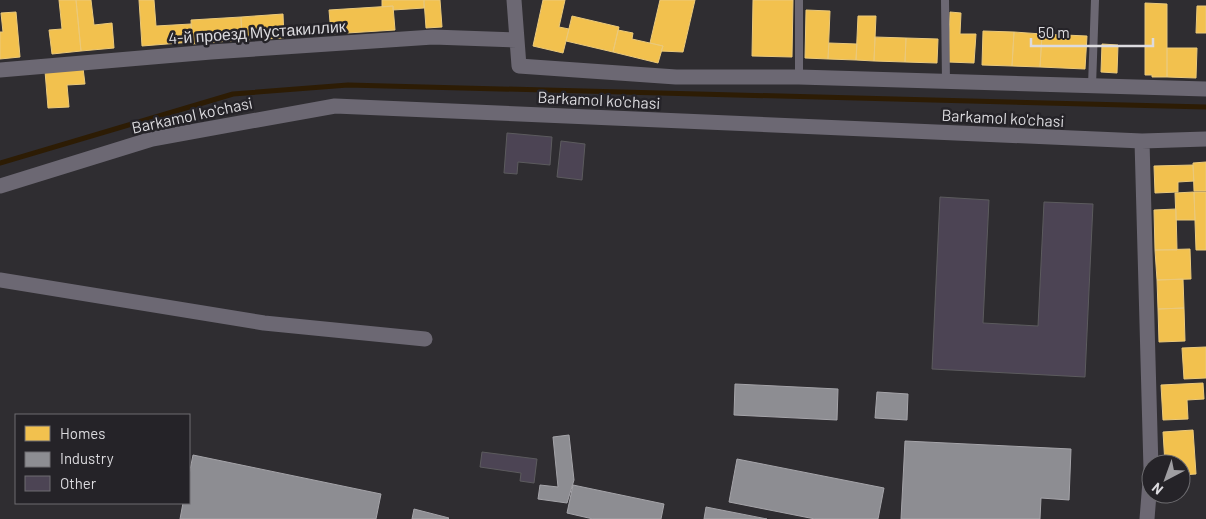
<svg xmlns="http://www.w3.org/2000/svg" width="1206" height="519" font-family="Barlow,sans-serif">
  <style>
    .homes { fill: #f2c14e; stroke: #ebc97a }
    .industry { fill: #8d8d92; stroke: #a5a4a9 }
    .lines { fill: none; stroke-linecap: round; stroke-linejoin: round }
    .stream { stroke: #2d1c04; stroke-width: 5 }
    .building { fill: #4c4454; stroke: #5c5b5e }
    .service { stroke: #6c6873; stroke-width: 8 }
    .minor { stroke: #6c6873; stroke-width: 15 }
    .labels { text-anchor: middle; stroke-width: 5; stroke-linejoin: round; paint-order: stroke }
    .street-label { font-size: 16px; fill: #dcdbdf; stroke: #252328 }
  </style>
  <rect width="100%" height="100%" fill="#2f2d31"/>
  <path class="homes" d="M59 0H76L81 51 52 54 49 30 62 29Z
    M76 0H91L94 25 112 23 114 48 81 51Z
    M139 0H154L156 26 191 24 192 42 142 46Z
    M382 0H424V8L393 10V6L382 7Z
    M424 0H440L442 27 426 28Z
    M543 0H565L559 27 569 29 563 53 533 46Z
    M660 0H695L683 52 661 51 663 46 650 43Z
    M753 0H793L792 57 752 56Z
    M1145 3 1167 4V77H1152V75H1145Z
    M393 6 395 30 331 34 329 10Z
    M1197 6H1206V33H1196Z
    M806 10 830 11 828 59 805 58Z
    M16 12 20 57 0 59V32H3L1 13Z
    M950 12 961 13 960 34H976L974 63 948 62Z
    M283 14 284 38 242 40 241 17Z
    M572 16 619 27 613 52 566 41Z
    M858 16H876L874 61 856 60Z
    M241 17 242 40 192 44 191 20Z
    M618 30 633 33 632 39 663 46 658 63 613 52Z
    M983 31 1014 32 1012 66 982 65Z
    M1014 32 1042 34 1040 67 1012 66Z
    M1042 34 1087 36 1085 69 1040 67Z
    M875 37 906 38 905 62 874 61Z
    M906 38 938 39 937 63 905 62Z
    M829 43 857 44 856 60 828 59Z
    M1102 44 1118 45 1117 73 1101 72Z
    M1167 48H1197L1196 78 1167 77Z
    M83 68 85 84 67 85 69 107 48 108 45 71Z
    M1206 162V191H1194L1193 163Z
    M1193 165 1194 181 1178 182V192L1155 193 1154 166Z
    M1194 192H1206V250H1196Z
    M1194 192 1195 220H1176L1175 193Z
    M1176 209 1177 250H1155L1154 210Z
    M1190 249 1191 279 1157 280 1155 250Z
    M1183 279 1184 308 1158 309 1157 280Z
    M1184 308 1185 341 1159 342 1158 309Z
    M1206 347V378L1184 379 1182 348Z
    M1203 383 1204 399 1187 400 1188 419 1163 420 1161 385Z
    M1193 430 1196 474 1181 475V464H1165L1163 432Z"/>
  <path class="industry" d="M735 384 838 389 837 420 734 415Z
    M877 392 908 394 907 420 875 418Z
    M569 435 574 480 567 503 538 499 540 485 558 487 553 437Z
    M905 441 1071 449 1069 500 1041 498 1040 519H901Z
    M193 455 381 494 376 519H180L183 503H189V475Z
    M737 459 884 488 878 519H815L729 502Z
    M573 485 664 504 661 519H593L567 513Z
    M706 507 767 519H704Z
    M414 509 449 518 448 519H412Z"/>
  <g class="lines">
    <path class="stream" d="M0 163 233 94 348 85 1206 107"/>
  </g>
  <path class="building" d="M507 133 552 137 550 165 518 162 517 174 504 173Z
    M561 141 585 144 582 180 557 177Z
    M940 197 989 200 983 323 1038 326 1044 202 1093 204 1085 377 932 369Z
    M482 452 537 459 534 483 520 481 521 473 480 467Z"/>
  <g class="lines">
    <path class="service" d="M945 0 946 82
      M799 77V0
      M1092 86 1095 0"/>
    <path class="minor" d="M514 0 519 66 676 77H799L1206 89
      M0 70 211 52 433 37 517 40
      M1142 141 1151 469 1147 519
      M0 186 152 139 335 106 1142 141 1206 139
      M0 280 264 323 425 339"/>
  </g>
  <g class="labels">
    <g class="street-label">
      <text transform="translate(257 32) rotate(-4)" y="6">4-й проезд Мустакиллик</text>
      <text transform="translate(599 100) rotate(3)" y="6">Barkamol ko'chasi</text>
      <text transform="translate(192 115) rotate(-12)" y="6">Barkamol ko'chasi</text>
      <text transform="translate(1003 118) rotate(3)" y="6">Barkamol ko'chasi</text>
    </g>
  </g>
  <rect x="15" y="414" width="175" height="90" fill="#252328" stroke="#6e6d71"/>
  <rect x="25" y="426" width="25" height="15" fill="#f2c14e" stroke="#6e6d71"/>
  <text x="60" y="439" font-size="15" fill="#dcdbdf">Homes</text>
  <rect x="25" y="452" width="25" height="15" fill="#8d8d92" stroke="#6e6d71"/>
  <text x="60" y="464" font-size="15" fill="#dcdbdf">Industry</text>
  <rect x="25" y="476" width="25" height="15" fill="#4c4454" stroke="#6e6d71"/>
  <text x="60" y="489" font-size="15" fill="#dcdbdf">Other</text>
  <g transform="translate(1166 479) rotate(221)"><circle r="24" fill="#252328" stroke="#6e6d71"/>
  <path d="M0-4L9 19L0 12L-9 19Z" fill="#9f9ea2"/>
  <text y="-8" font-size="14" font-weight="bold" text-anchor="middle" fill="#dcdbdf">N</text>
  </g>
  <path d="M1031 38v8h122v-8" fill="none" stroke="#dcdbdf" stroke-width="2.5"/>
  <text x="1038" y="38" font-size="15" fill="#dcdbdf" stroke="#252328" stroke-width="4" paint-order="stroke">50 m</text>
</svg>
